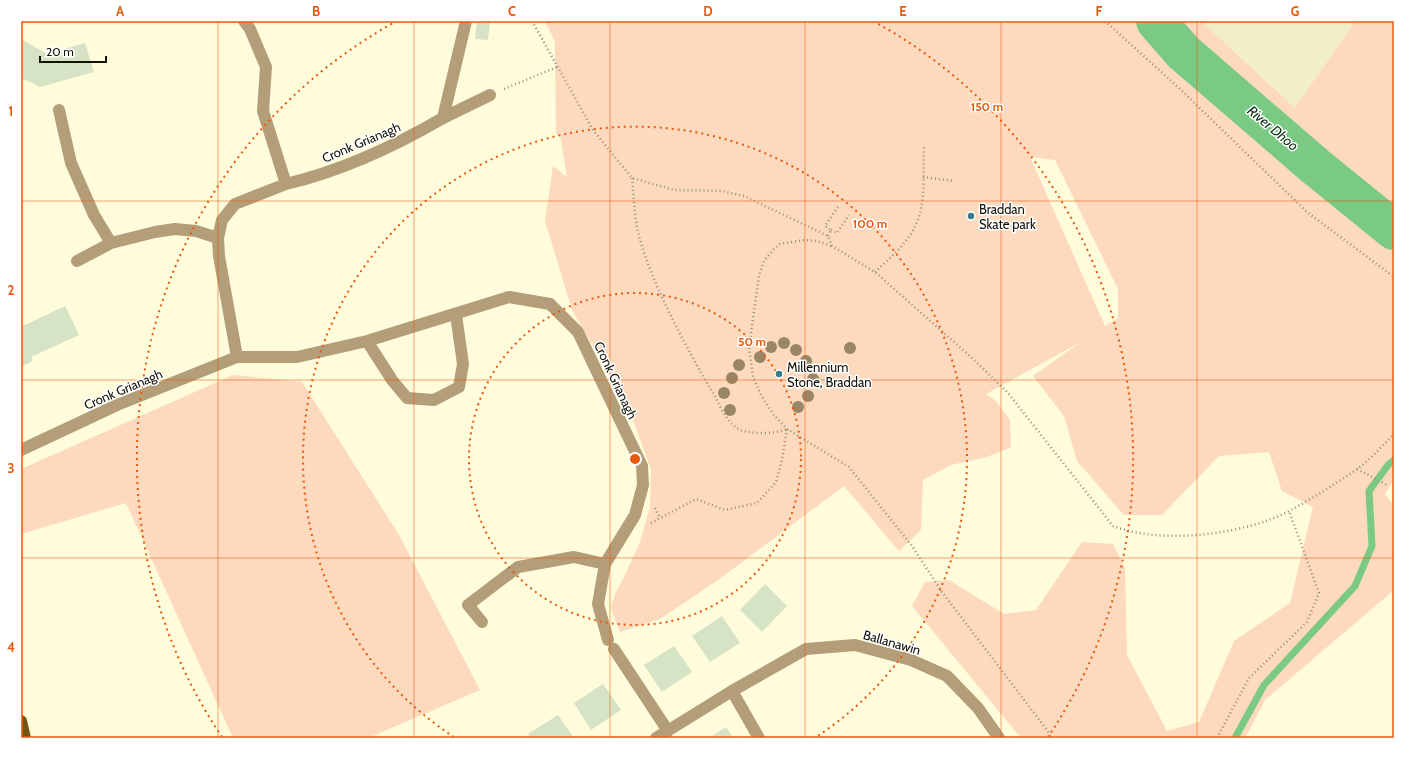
<svg xmlns="http://www.w3.org/2000/svg" width="1415" height="759" font-family="Cabin,sans-serif">
  <style>
    .built { fill: #f2efc7 }
    .green { fill: #fdd9bd; fill-rule: evenodd }
    .lines { fill: none; stroke-linecap: round; stroke-linejoin: round }
    .stream { stroke: #7aca84; stroke-width: 7 }
    .river { stroke: #7aca84; stroke-width: 40 }
    .building { fill: #d6e3c5 }
    .path { stroke: #94927b; stroke-width: 2.5; stroke-dasharray: 1 3; stroke-linecap: butt }
    .minor { stroke: #b39e79; stroke-width: 12 }
    .major { stroke: #725415; stroke-width: 12 }
    .tree { fill: #988666 }
    .grid { fill: none; stroke: #e8590c; stroke-width: 1; stroke-opacity: 0.55 }
    .ring { fill: none; stroke: #e8590c; stroke-width: 2; stroke-dasharray: 2 4 }
    .poi-dot { fill: #377c8a; stroke: #fff; stroke-width: 1.5 }
    .labels { text-anchor: middle; stroke-width: 3; stroke-linejoin: round; paint-order: stroke }
    .street-label { font-size: 13px; fill: #131207; stroke: #fff }
    .poi-label { font-size: 13px; fill: #131207; stroke: #fff; text-anchor: start }
    .water-label { font-size: 14px; font-style: italic; fill: #113217; stroke: #fff }
    .centre { fill: #e8590c; stroke: #fff; stroke-width: 2 }
    .ring-label { font-size: 12px; text-anchor: middle; font-weight: bold; fill: #e8590c; stroke: #fff; stroke-width: 3; stroke-linejoin: round; paint-order: stroke }
    .neatline { fill: none; stroke: #e8590c; stroke-width: 1.5 }
    .grid-label { font-size: 13px; text-anchor: middle; font-weight: bold; fill: #e8590c }
  </style>
  <rect width="100%" height="100%" fill="#fefcdb"/>
  <path class="built" d="M1201 21H1355L1295 108Z"/>
  <path class="green" d="M545 21H1201L1295 108 1355 21H1394V480L1385 494 1394 506V590L1265 700 1245 738H1021L912 606 925 582 949 580 1004 614 1036 610 1082 542 1113 544 1125 568 1127 655 1167 731 1199 722 1234 641 1290 603 1313 507 1282 491 1269 452 1219 456 1162 515H1124L1077 461 1064 416 1033 376 1081 342 986 394 996 401 1010 420 1011 447 987 457 951 465 923 480 921 530 899 551 844 486 718 580 660 619 620 632 611 608 615 594 624 577 640 542 650 507 651 470 628 406 572 310 545 221 553 166 567 177 560 135 556 134 555 42ZM1030 157 1055 160 1118 289V318L1105 326Z
    M233 375 302 382 399 535 480 690 368 738H233L126 503 21 534V469Z"/>
  <g class="lines">
    <path class="stream" d="M1235 738 1264 685 1355 586 1372 546 1369 491 1388 465 1394 460"/>
    <path class="river" d="M1156 21 1183 52 1315 166 1394 230"/>
  </g>
  <path class="building" d="M477 21H490L488 40 475 39Z
    M21 39 47 54 85 43 94 72 40 87 24 79 21 83Z
    M65 306 79 335 31 357 33 361 21 367V327Z
    M765 584 787 606 762 632 740 610Z
    M722 616 740 643 710 662 692 636Z
    M674 646 692 672 662 692 644 665Z
    M603 684 621 710 591 730 574 703Z
    M558 715 574 738H531L528 734Z
    M726 727 733 738H709Z"/>
  <g class="lines">
    <path class="path" d="M532 21 593 130 632 178 674 190 722 191 744 196 828 236 832 246 875 272 971 357 1008 393 1113 526C1158 543 1224 536 1269 520 1294 511 1333 485 1356 470 1370 460 1382 446 1394 434
      M1105 21 1180 89 1307 212 1394 277
      M504 89 557 67
      M923 177 954 181
      M632 178C634 197 634 217 639 236 652 285 687 349 713 393 720 405 725 420 737 428 746 435 777 434 787 429
      M831 230 837 233 849 215
      M828 236 831 230 825 226 838 207
      M831 246 817 241 804 240 780 244 773 250 764 261 759 276 749 347 753 377 761 395 773 414 787 429 849 467 912 546 942 592 1047 730 1051 738
      M875 272C890 258 909 242 917 222 926 202 923 167 924 145
      M1357 469 1387 485
      M655 508 660 518
      M651 523 696 499 725 510 757 503 776 482 782 460 787 429
      M1217 738 1249 678 1307 622 1319 593 1289 511"/>
    <path class="minor" d="M59 110 71 163 94 215 111 243
      M443 118 490 95
      M286 184C341 171 395 146 443 118L466 21
      M77 261 111 243 155 232 175 229 196 231 218 238
      M367 341 392 380 407 398 434 400 459 387 463 364 456 315
      M237 357 219 256 218 238 222 220 235 204 286 184 263 111 266 67 250 29 244 21
      M21 450 117 405 237 357H297L367 341 509 297 550 304 578 332 642 466 643 485 635 515 605 564 598 604 608 640
      M482 622 468 605 518 567 574 557 605 564
      M614 649 668 731
      M732 691 759 738
      M656 738 732 691 806 649 855 645 911 660 947 676 978 708 999 738"/>
    <path class="major" d="M21 721 25 738"/>
  </g>
  <g class="tree">
    <circle cx="784" cy="343" r="6"/>
    <circle cx="771" cy="347" r="6"/>
    <circle cx="850" cy="348" r="6"/>
    <circle cx="796" cy="350" r="6"/>
    <circle cx="760" cy="357" r="6"/>
    <circle cx="806" cy="361" r="6"/>
    <circle cx="739" cy="365" r="6"/>
    <circle cx="732" cy="378" r="6"/>
    <circle cx="813" cy="379" r="6"/>
    <circle cx="724" cy="393" r="6"/>
    <circle cx="808" cy="396" r="6"/>
    <circle cx="798" cy="407" r="6"/>
    <circle cx="730" cy="410" r="6"/>
  </g>
  <path class="grid" d="M218 21V738M414 21V738M610 21V738M805 21V738M1001 21V738M1197 21V738M21 201H1394M21 380H1394M21 558H1394"/>
  <g class="ring">
    <circle cx="635" cy="459" r="166"/>
    <path d="M454 737A332 332 0 1 1 816 737"/>
    <path d="M222 737A498 498 0 0 1 397 21M873 21A498 498 0 0 1 1048 737"/>
  </g>
  <g class="poi-dot">
    <circle cx="971" cy="216" r="4"/>
    <circle cx="779" cy="374" r="4"/>
  </g>
  <g class="labels">
    <g class="street-label">
      <text transform="translate(361 142) rotate(-23)" y="5">Cronk Grianagh</text>
      <text transform="translate(616 380) rotate(65)" y="5">Cronk Grianagh</text>
      <text transform="translate(123 389) rotate(-23)" y="5">Cronk Grianagh</text>
      <text transform="translate(892 642) rotate(16)" y="5">Ballanawin</text>
    </g>
    <g class="poi-label">
      <text x="979" y="214">Braddan<tspan x="979" dy="15">Skate park</tspan></text>
      <text x="787" y="372">Millennium<tspan x="787" dy="15">Stone, Braddan</tspan></text>
    </g>
    <g class="water-label">
      <text transform="translate(1273 128) rotate(40)" y="5">River Dhoo</text>
    </g>
  </g>
  <circle cx="635" cy="459" r="6" class="centre"/>
  <g class="ring-label">
    <text x="987" y="111">150 m</text>
    <text x="870" y="228">100 m</text>
    <text x="752" y="346">50 m</text>
  </g>
  <rect width="1415" height="759" fill="none" stroke="#ffffff" stroke-width="44"/>
  <path d="M40 56v6h66v-6" fill="none" stroke="#131207" stroke-width="2"/>
  <text x="46" y="56" font-size="12" fill="#131207" stroke="#ffffff" stroke-width="3" paint-order="stroke">20 m</text>
  <rect x="22" y="22" width="1371" height="715" class="neatline"/>
  <g class="grid-label">
    <text x="120" y="16">A</text>
    <text x="316" y="16">B</text>
    <text x="512" y="16">C</text>
    <text x="708" y="16">D</text>
    <text x="903" y="16">E</text>
    <text x="1099" y="16">F</text>
    <text x="1295" y="16">G</text>
    <text x="11" y="116">1</text>
    <text x="11" y="295">2</text>
    <text x="11" y="473">3</text>
    <text x="11" y="652">4</text>
  </g>
</svg>
